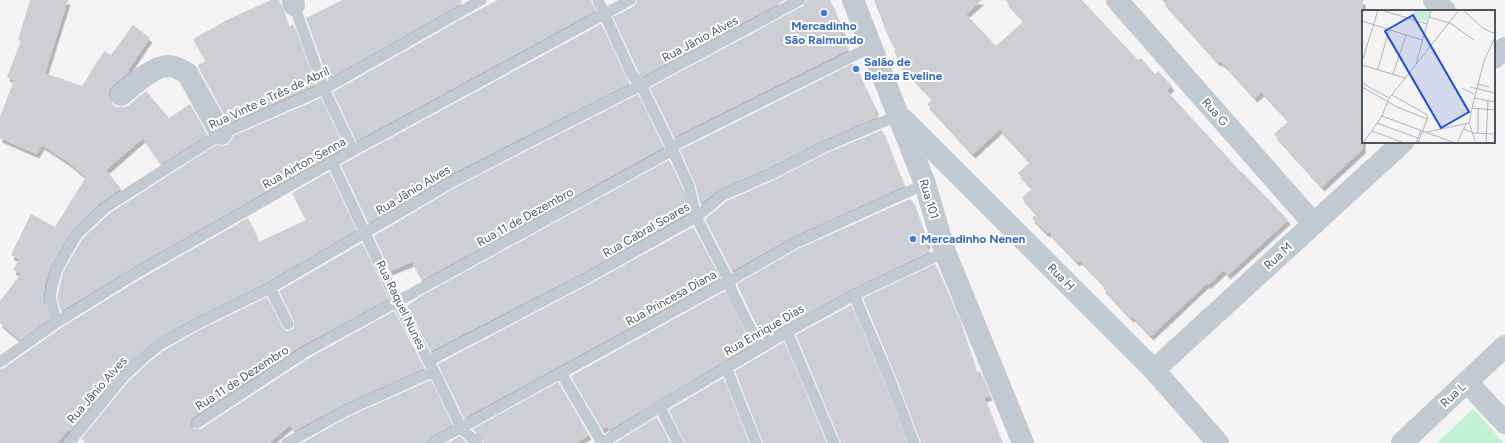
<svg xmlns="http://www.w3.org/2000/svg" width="1505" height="443" font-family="Figtree,sans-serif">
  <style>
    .green { fill: #c3f1d5 }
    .building { fill: #cdcfd5; filter: url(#shadow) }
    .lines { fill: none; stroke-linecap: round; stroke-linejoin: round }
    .lane { stroke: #c1cad2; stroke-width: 11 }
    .street { stroke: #c1cad2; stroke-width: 22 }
    .shop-dot { fill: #3f7fe0; stroke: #fff; stroke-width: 1.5 }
    .labels { text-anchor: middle; stroke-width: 4; stroke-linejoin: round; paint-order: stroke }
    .shop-label { font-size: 12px; font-weight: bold; fill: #366cbe; stroke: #fff; text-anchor: start }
    .street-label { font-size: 12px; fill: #4a5661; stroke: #fff }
    .inset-road { fill: none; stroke: #b1b4b9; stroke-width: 1 }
    .view { fill: #1d4ed8; fill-opacity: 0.15; stroke: #1d4ed8; stroke-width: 2 }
    .inset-edge { fill: none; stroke: #4a5661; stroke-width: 2 }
  </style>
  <defs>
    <filter id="shadow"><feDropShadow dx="2.5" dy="4.5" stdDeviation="0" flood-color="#0004"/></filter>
  </defs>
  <rect width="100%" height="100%" fill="#f5f3f3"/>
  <path class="green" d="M1473 409 1504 443H1437Z"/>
  <path class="building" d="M30 0H68L45 73 82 86 104 51 111 55 133 25 150 38 128 70 129 72 113 85 109 90V97L111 103 116 107H124L129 105 146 91 169 118 190 104 207 135 161 164 143 138 106 170 121 189 101 202 71 231 51 266 45 284 43 300 49 319 20 340 0 323V301L21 274 13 270 19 259 11 255 31 214 55 227 86 177 68 162 42 145 37 154 0 138V117L14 80 7 77 21 41 18 40Z
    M271 0H279L288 27 293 24 315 85 229 123 201 72 198 65 206 61 193 39 227 20Z
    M342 0H461L462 3 328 79 306 18Z
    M498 0H591L595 11 356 141 333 92 469 15Z
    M637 0H785L643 76 638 71 613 17 634 6Z
    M807 0H830L845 35 840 32 848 50 674 137 650 88 803 6Z
    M874 0H982L966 14 996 46 1024 21 1005 0H1082L1138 60 1141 58 1155 74 1158 71 1172 86 1167 91 1241 172H1242L1288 220 1228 275 1224 270 1208 285 1207 283 1151 336 1133 317 1131 318 1103 288 1105 286 1080 260 1077 262 1049 232 1047 233 1032 218 1037 214 1022 198 1032 188 1018 173 1030 162 1000 129 973 154 927 104 933 99 905 70 901 67 894 51 896 50 888 36Z
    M1162 0H1363V149L1322 187 1274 134 1289 121 1262 92 1255 98 1226 66 1220 61 1218 62Z
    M601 24 626 78 630 83 453 173 368 223 341 165Z
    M854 63 876 110 875 111 877 117 821 141 766 169 720 189 700 204 695 183 680 150Z
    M638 94 663 147 662 148 422 280 412 262 390 271 374 236 460 185Z
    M321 98 344 147 130 269 61 311 57 298 63 272 83 238 110 213 216 145 221 146 227 145 231 141 233 136Z
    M882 130 904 186 792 237 732 271 705 219 727 201 772 181 827 153Z
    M669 160 682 188 688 213 584 272 431 351 407 306 421 296Z
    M329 172 356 230 267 282 192 319 155 340 118 372 70 431 68 430 57 443H0V369L4 368 61 328 137 281 248 218 259 242 306 220 292 193Z
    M910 199V200H912L928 244 926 245 929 252 851 289 763 338 737 284 798 249Z
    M693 227 720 278 464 418 438 364 590 284Z
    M362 243 388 299 301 346 193 417 191 420V426L194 429H201L309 358 394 311 424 368 344 404 294 431 290 425 269 443H86L81 439 128 382 146 365 163 351 198 331 267 297 282 327 287 331 291 330 294 328V321L279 291Z
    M935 264 957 315 976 372 980 371 990 396 984 398 1002 443H921L896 377 863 298Z
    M725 291 751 345 609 430 607 426 602 429 571 376Z
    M851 305 884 383 907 443H841L796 335Z
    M784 342 826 443H763L735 371Z
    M723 378 748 443H685L669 410Z
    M431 380 452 425 430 437 426 443H302L350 416Z
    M558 382 589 435 576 443H484L482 438 473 429Z
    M657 417 670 443H615Z
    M460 436 467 443H448Z"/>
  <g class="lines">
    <path class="lane" d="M598 0 632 75 641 85 672 149 689 186 696 217 729 281 732 292 760 348
      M298 3 294 5 324 89 353 150
      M332 162 397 302 434 371 461 428 477 443
      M270 288 288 324
      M854 295 890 380 914 443
      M57 322 50 298 52 286 57 269 77 234 106 207 221 134 324 89 481 0
      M787 332 834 443
      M428 361 587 278 696 217 723 195 769 175 824 147 899 115
      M0 362 57 322 133 275 332 162 630 0
      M726 367 756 443
      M561 373 602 443
      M660 407 678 443
      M197 423 305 352 666 154 678 143 871 47
      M69 443 123 377 141 360 159 345 195 325 270 288 457 179 641 85 800 0
      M287 443 347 410 434 371
      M433 443 729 281 795 243 925 184
      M602 443 660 407 787 332 854 295 945 252"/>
    <path class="street" d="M293 0 294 5
      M853 0 925 184 945 252 1023 443
      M1117 0 1314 224
      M1434 0 1445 11
      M1494 58 1505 48
      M121 95C132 86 154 65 169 66 176 66 181 70 187 73L221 134
      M904 120 1154 370 1218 443
      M1154 370 1403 142
      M1467 382 1505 423
      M1402 443 1505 346"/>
  </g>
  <g class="shop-dot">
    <circle cx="824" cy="13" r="4"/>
    <circle cx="856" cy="69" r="4"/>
    <circle cx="913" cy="239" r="4"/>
  </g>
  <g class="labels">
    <g class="shop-label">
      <text x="824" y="30" text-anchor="middle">Mercadinho<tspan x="824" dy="14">São Raimundo</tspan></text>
      <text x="864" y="66">Salão de<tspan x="864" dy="14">Beleza Eveline</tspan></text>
      <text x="921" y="243">Mercadinho Nenen</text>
    </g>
    <g class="street-label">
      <text transform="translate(700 39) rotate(-28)" y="4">Rua Jânio Alves</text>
      <text transform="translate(269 98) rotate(-25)" y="4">Rua Vinte e Três de Abril</text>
      <text transform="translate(1215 112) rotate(49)" y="4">Rua G</text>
      <text transform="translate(304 163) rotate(-29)" y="4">Rua Airton Senna</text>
      <text transform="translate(413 190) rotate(-31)" y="4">Rua Jânio Alves</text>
      <text transform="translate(929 199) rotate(73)" y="4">Rua 101</text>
      <text transform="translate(525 217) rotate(-29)" y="4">Rua 11 de Dezembro</text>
      <text transform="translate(646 230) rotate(-30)" y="4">Rua Cabral Soares</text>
      <text transform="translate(1278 256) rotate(-43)" y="4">Rua M</text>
      <text transform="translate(1061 277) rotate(45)" y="4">Rua H</text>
      <text transform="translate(671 298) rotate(-29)" y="4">Rua Princesa Diana</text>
      <text transform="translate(401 305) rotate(64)" y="4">Rua Raquel Nunes</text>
      <text transform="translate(764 330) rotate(-30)" y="4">Rua Enrique Dias</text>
      <text transform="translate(242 378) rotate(-33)" y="4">Rua 11 de Dezembro</text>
      <text transform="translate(97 390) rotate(-49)" y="4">Rua Jânio Alves</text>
      <text transform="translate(1453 395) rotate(-43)" y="4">Rua L</text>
    </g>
  </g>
  <g transform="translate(1362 10)">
    <rect width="133" height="133" fill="#f5f3f3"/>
    <path d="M53 0H68L64 12 50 8Z" fill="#c3f1d5"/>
    <path class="inset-road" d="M19 0 65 14M101 0 121 18 133 24M67 7 88 13 112 30M0 11 60 30M0 52 16 0M54 54 69 0M0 55 43 68M16 59 27 20M31 64 44 25M0 73 27 88M115 74 127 77M0 77 35 97 65 109M108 77 133 83M100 78 112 84M30 85 64 104M112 88 133 92M25 91 97 0M110 98 133 100M20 106 93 133M15 113 56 128M102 119 111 123 133 124M10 121 42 133M65 122 107 113M116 123V99M1 133 20 106 26 91M54 133 59 120M56 133 66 107 64 104M95 133 104 114M114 133 107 113 110 98 122 51 133 27M124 133 126 91M132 133 133 116"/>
    <path class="view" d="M51 5 107 102 79 118 23 21Z"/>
    <rect width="133" height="133" class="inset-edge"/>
  </g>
</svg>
